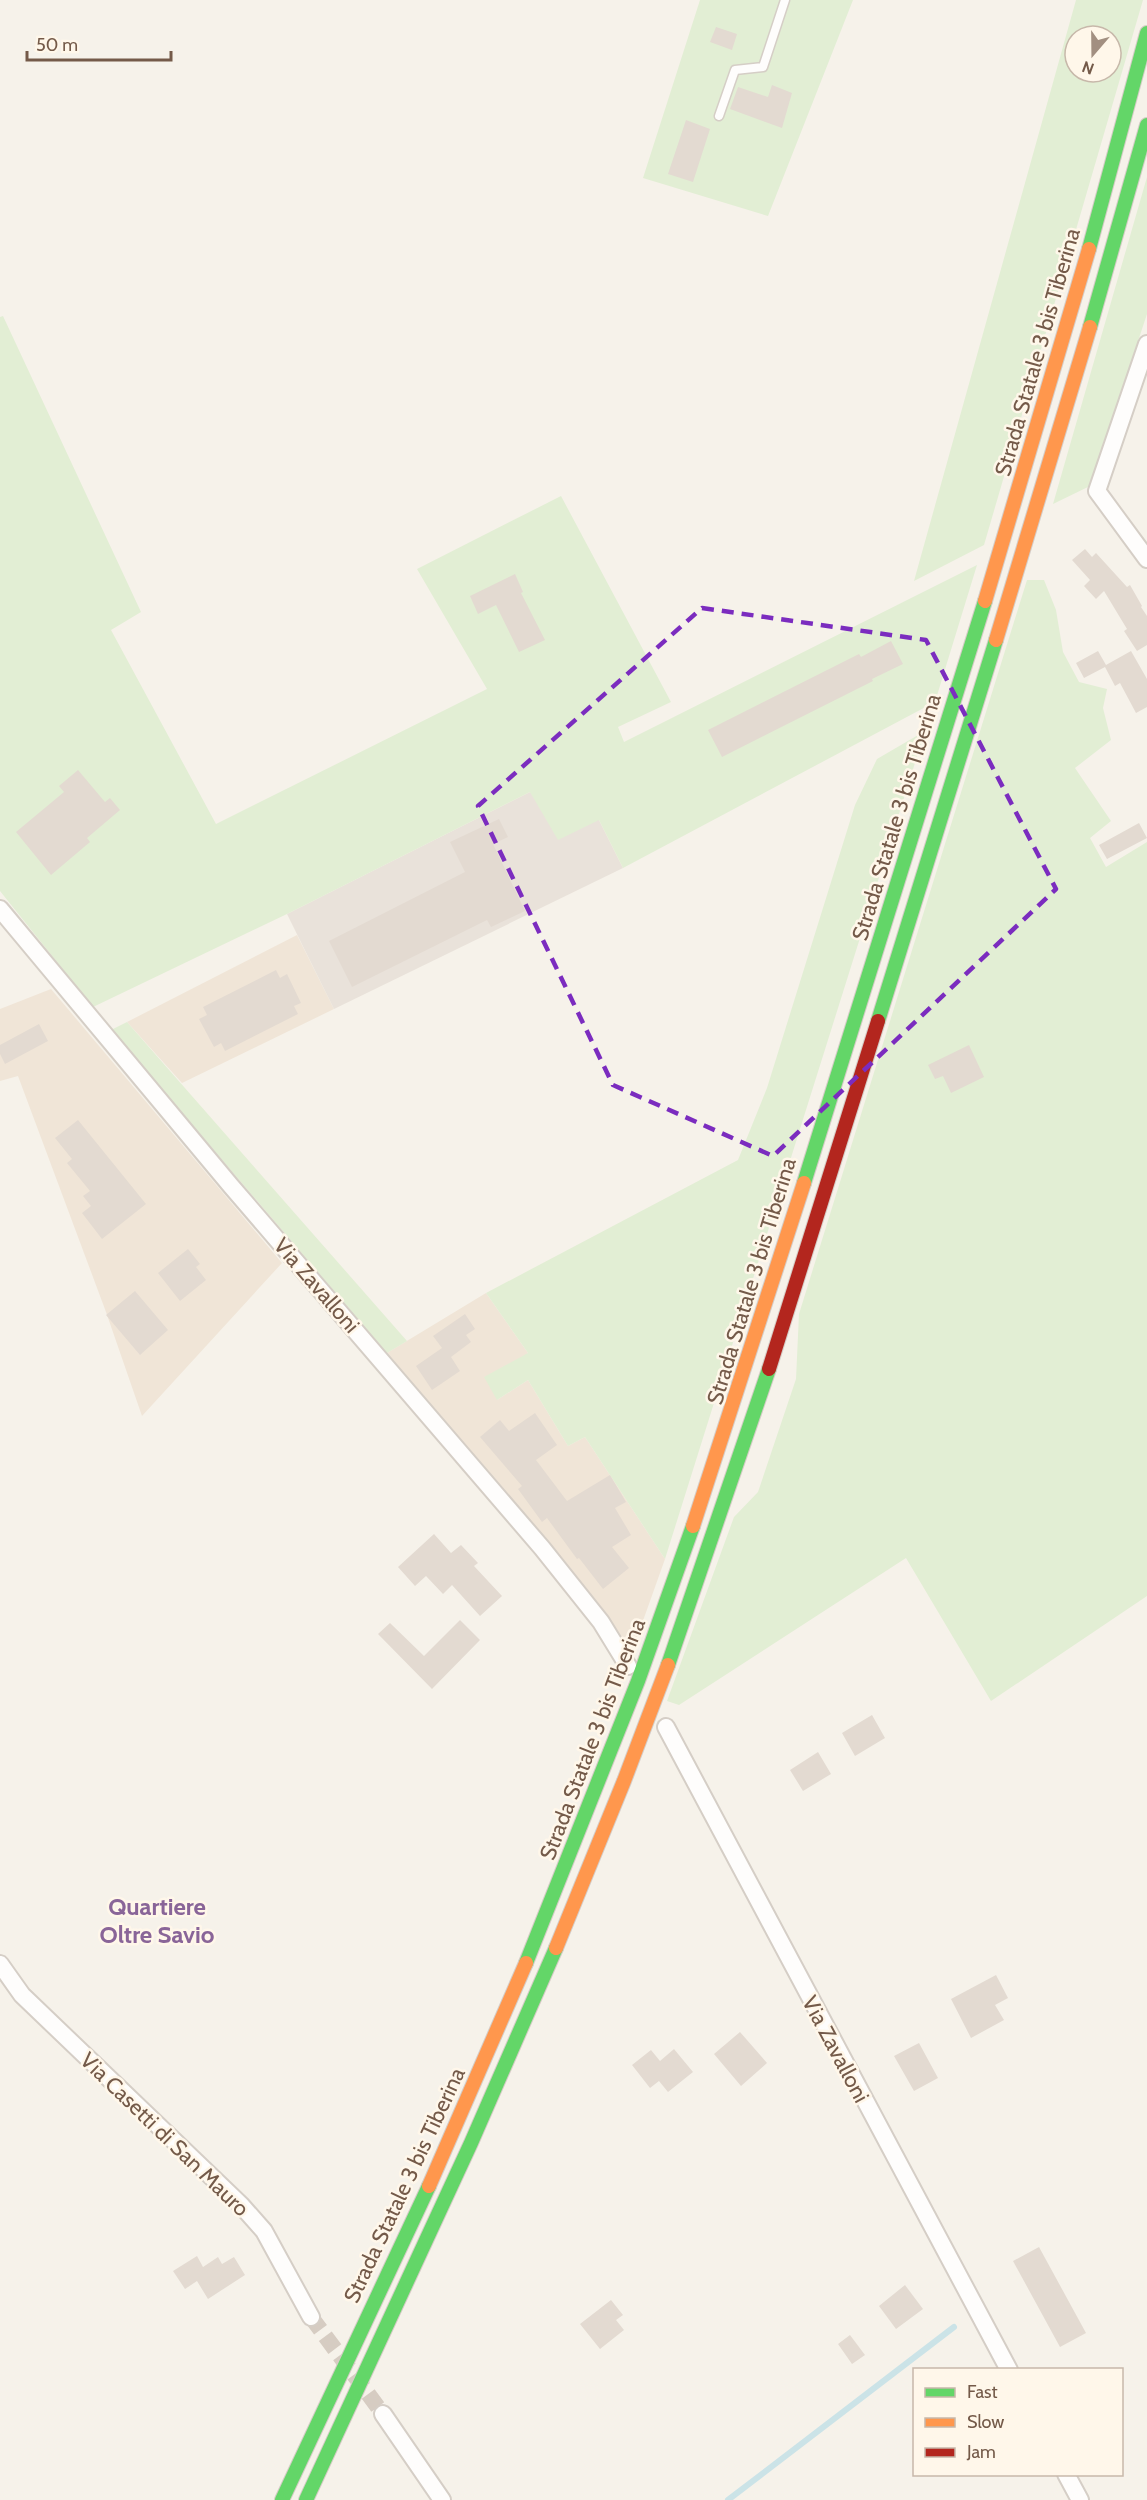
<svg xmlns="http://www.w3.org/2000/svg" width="1147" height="2500" font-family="Cabin,sans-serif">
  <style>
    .residential { fill: #f0e5d7 }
    .industrial { fill: #e9e2da }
    .green { fill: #e2eed4; fill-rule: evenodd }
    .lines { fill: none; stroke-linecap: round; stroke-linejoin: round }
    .stream { stroke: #cbe3e7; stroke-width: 6 }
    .building { fill: #e3dad1 }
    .street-tunnel { stroke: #d6ccc2; stroke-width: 16; stroke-dasharray: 16 8; stroke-linecap: butt }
    .lane-casing { stroke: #d5cec6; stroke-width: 11 }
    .street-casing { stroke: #d5cec6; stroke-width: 20 }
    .fast-casing { stroke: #d5ccc6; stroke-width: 16 }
    .slow-casing { stroke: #d5ccc6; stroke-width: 16 }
    .jam-casing { stroke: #d5ccc6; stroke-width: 16 }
    .lane { stroke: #fefdfc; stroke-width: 8 }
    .street { stroke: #fefdfc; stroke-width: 16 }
    .fast { stroke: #63d668; stroke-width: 14 }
    .slow { stroke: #ff974d; stroke-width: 14 }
    .jam { stroke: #b3261e; stroke-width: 14 }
    .marked { fill: none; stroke: #7b2cbf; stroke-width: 4.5; stroke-dasharray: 12 8; stroke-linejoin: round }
    .labels { text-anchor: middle; stroke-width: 5; stroke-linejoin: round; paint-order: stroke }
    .street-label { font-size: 22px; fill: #745a49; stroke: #fff7ea }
    .neighbourhood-label { font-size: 24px; font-weight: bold; fill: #896598; stroke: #fff7ea }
  </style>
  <rect width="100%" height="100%" fill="#f6f2ea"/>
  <path class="residential" d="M297 935 334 1009 182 1083 127 1022Z
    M51 989 282 1263 142 1416 106 1312 18 1076 0 1081V1009Z
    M486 1293 528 1353 497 1400 528 1380 568 1446 585 1437 665 1559 629 1660 605 1619 387 1353Z"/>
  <path class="industrial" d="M530 792 599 820 623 868 334 1009 287 914Z"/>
  <path class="green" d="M700 0H853L768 216 643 178Z
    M1076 0H1143L984 545 914 581ZM1075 36H1111V72H1075Z
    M1147 177V314L1090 486 1053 504Z
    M3 316 141 612 111 630 216 824 487 689 417 569 561 496 671 702 618 727 624 742 977 565 935 702 623 868 599 820 558 840 530 792 287 914 93 1007 0 891V317Z
    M1027 580H1044L1056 610 1063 652 1079 682 1107 689 1103 708 1111 740 1075 768 1111 821 1090 838 1106 867 1147 842V1596L991 1701 906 1558 679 1705 667 1701 734 1517 758 1492 796 1379 799 1314Z
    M925 731 665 1559 585 1437 568 1446 528 1380 497 1400 484 1377 528 1353 486 1293 738 1160 767 1088 855 805 877 759Z
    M127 1022 407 1341 387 1353 111 1030Z"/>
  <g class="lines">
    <path class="stream" d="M728 2500 954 2327"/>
  </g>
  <path class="building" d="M716 27 737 34 732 50 710 42Z
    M772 85 792 93 782 128 730 109 738 87 768 97Z
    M686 120 710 129 693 182 668 174Z
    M1085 549 1092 557 1096 553 1127 587 1130 585 1142 606 1141 607 1147 616V645L1137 651 1124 631 1127 629 1104 591 1096 599 1084 586 1090 580 1072 560Z
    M515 574 523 592 521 593 545 640 519 652 496 605 478 614 470 596Z
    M891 641 903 664 872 679 873 681 722 757 708 730 859 654 861 657Z
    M1098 651 1106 665 1131 651 1147 679V707L1136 713 1120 683 1115 686 1105 667 1084 678 1076 663Z
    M78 770 105 802 110 798 120 810 87 838 90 842 51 875 16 832 64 792 59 786Z
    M499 819 508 837 493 844 525 911 491 927 487 920 352 987 329 941 465 872 450 842Z
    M1139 823 1147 838 1107 859 1099 845Z
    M276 970 280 978 287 974 301 1003 294 1006 298 1014 225 1051 221 1043 214 1047 199 1019 207 1015 203 1007Z
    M39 1024 48 1041 5 1064 0 1054V1045Z
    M969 1045 984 1077 951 1093 943 1076 935 1079 928 1065Z
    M78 1120 146 1204 102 1239 82 1213 91 1206 83 1196 90 1191 67 1163 72 1159 55 1138Z
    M188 1249 200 1264 196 1267 206 1280 180 1301 158 1273Z
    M135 1291 168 1330 140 1355 106 1315Z
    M465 1314 475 1329 466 1335 471 1342 451 1357 460 1371 432 1390 416 1366 442 1348 433 1336Z
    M535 1413 557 1445 536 1460 567 1501 610 1475 626 1502 615 1508 631 1535 612 1547 629 1568 603 1589 579 1558 577 1559 547 1518 542 1522 518 1489 522 1486 480 1437 500 1420 509 1431Z
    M434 1534 451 1553 461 1545 478 1563 474 1566 502 1596 480 1616 452 1585 443 1594 426 1576 415 1586 398 1567Z
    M460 1620 480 1640 432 1689 378 1634 390 1623 424 1656Z
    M872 1715 885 1738 855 1756 842 1733Z
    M818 1752 831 1774 803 1791 790 1770Z
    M996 1975 1008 1998 995 2005 1004 2020 971 2038 951 1999Z
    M740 2032 767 2063 741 2086 714 2054Z
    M919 2043 938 2078 914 2091 894 2056Z
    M674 2049 693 2072 668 2092 659 2081 650 2088 632 2065 651 2050 660 2061Z
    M1039 2247 1086 2333 1060 2347 1013 2261Z
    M197 2256 203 2267 218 2257 222 2264 234 2257 245 2275 208 2299 197 2281 185 2289 173 2271Z
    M905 2285 923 2309 896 2329 879 2306Z
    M611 2300 623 2315 616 2320 624 2330 600 2349 580 2324Z
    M850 2335 865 2355 852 2364 838 2344Z"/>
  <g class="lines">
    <path class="street-tunnel" d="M311 2317 383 2414"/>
    <defs>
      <path id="lane" d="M719 116 735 70 763 67 785 0"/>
      <path id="street" d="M1147 344 1097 491 1147 559
        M0 909 231 1186 542 1548 601 1622 628 1666
        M666 1727 1009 2370
        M0 1964 22 1995 241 2205 264 2231 311 2317
        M383 2414 442 2500
        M1066 2474 1080 2500"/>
      <path id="fast" d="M1089 249 1147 33
        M1090 327 1147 125
        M878 1021 996 640
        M804 1183 985 601
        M668 1665 769 1369
        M526 1963 638 1681 693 1526
        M282 2500 429 2186
        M306 2500 471 2143 556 1948"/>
      <path id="slow" d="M985 601 1089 249
        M996 640 1090 327
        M693 1526 804 1183
        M556 1948 624 1781 668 1665
        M429 2186 526 1963"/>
      <path id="jam" d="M769 1369 878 1021"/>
    </defs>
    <use href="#lane" class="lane-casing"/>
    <use href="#street" class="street-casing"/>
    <use href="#fast" class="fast-casing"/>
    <use href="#slow" class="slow-casing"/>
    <use href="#jam" class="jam-casing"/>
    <use href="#lane" class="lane"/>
    <use href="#street" class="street"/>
    <use href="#fast" class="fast"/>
    <use href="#slow" class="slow"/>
    <use href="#jam" class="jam"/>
  </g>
  <path class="marked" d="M702 608 926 640 1056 889 773 1156 613 1085 478 806Z"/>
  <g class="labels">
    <g class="street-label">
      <text transform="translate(1037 352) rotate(-74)" y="8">Strada Statale 3 bis Tiberina</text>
      <text transform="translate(896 817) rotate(-73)" y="8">Strada Statale 3 bis Tiberina</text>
      <text transform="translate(751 1281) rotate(-73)" y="8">Strada Statale 3 bis Tiberina</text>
      <text transform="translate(317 1285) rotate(49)" y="8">Via Zavalloni</text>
      <text transform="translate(592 1739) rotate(-69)" y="8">Strada Statale 3 bis Tiberina</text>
      <text transform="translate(836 2049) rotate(62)" y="8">Via Zavalloni</text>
      <text transform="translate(165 2134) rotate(44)" y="8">Via Casetti di San Mauro</text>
      <text transform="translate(404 2185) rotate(-65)" y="8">Strada Statale 3 bis Tiberina</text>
    </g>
    <g class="neighbourhood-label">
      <text x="157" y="1915">Quartiere<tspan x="157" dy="28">Oltre Savio</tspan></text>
    </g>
  </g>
  <rect x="913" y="2368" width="210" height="108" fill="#fff7ea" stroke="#c7b8aa" stroke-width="1.5"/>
  <rect x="925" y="2388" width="30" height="9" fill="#63d668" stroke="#c7b8aa" stroke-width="1.5"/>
  <text x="967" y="2398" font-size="18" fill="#745a49">Fast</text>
  <rect x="925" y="2418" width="30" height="9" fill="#ff974d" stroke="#c7b8aa" stroke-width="1.5"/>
  <text x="967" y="2428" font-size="18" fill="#745a49">Slow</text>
  <rect x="925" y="2448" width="30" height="9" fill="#b3261e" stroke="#c7b8aa" stroke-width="1.5"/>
  <text x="967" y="2458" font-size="18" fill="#745a49">Jam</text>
  <g transform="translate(1093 54) rotate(200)"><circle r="28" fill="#fff7ea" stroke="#c7b8aa" stroke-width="1.5"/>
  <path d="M0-4.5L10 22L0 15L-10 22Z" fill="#a28f81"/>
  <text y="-9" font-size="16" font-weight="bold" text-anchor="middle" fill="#745a49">N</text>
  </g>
  <path d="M27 51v9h144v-9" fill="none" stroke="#745a49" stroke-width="3"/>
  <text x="36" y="51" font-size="18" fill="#745a49" stroke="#fff7ea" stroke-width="4.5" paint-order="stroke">50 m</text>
</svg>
